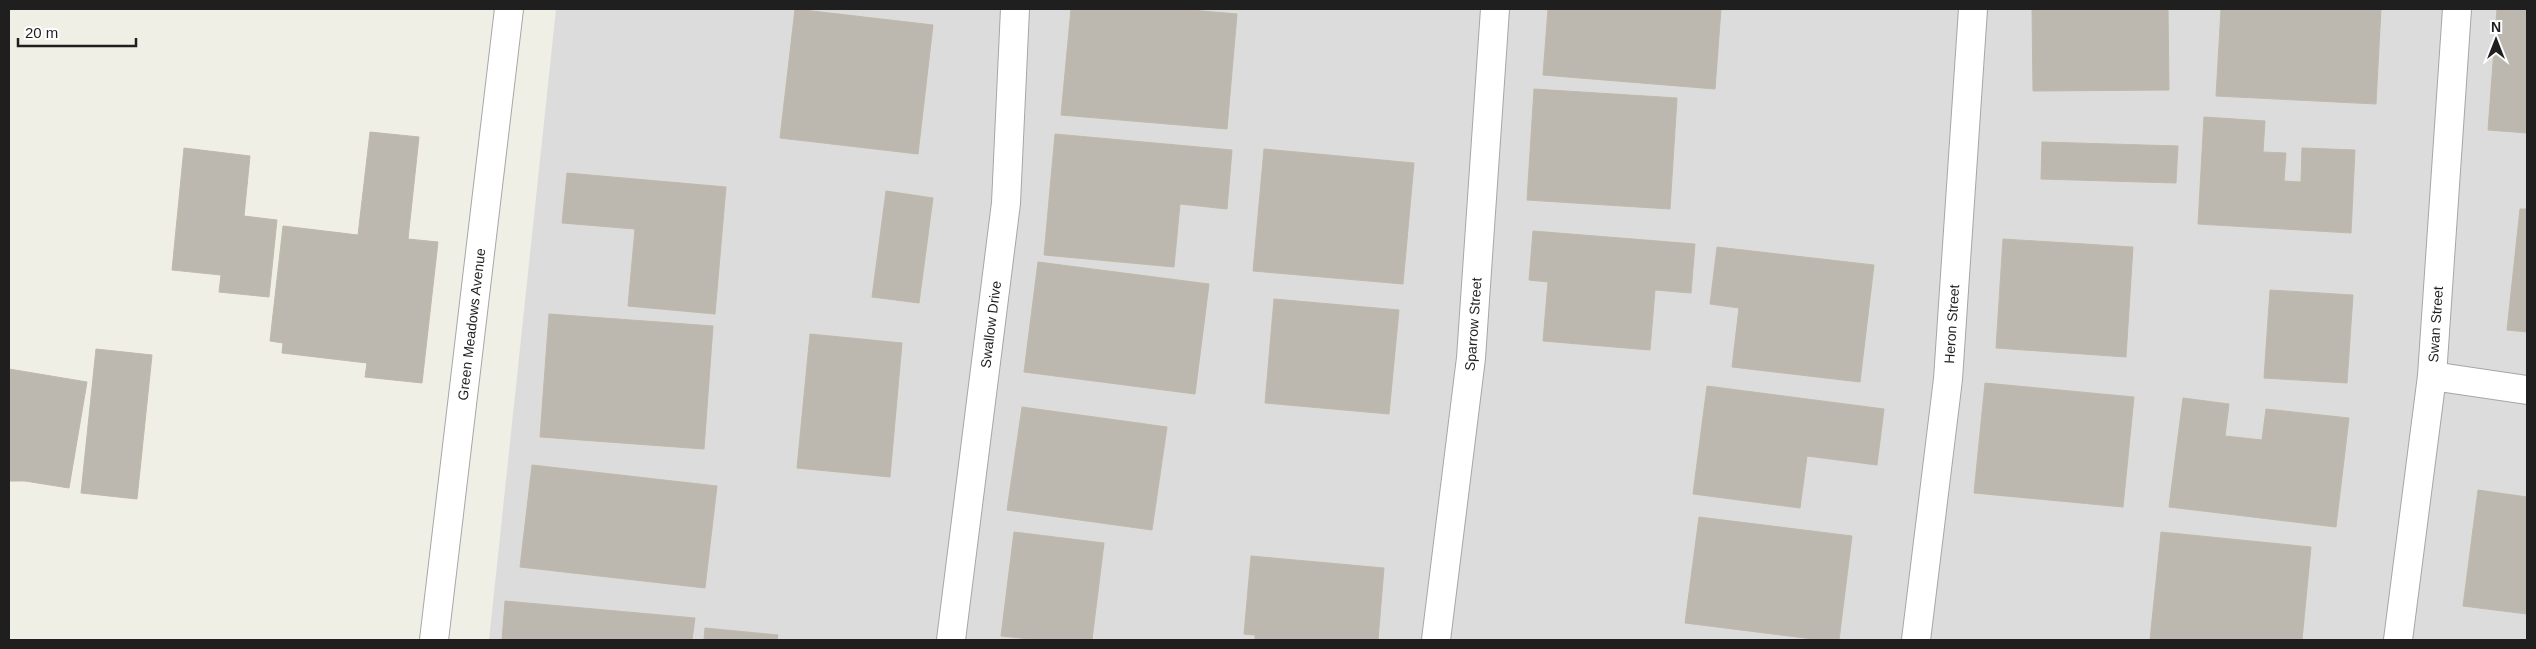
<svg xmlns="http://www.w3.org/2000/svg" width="2536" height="649" font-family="Arial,sans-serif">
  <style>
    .residential { fill: #dddcdc }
    .building { fill: #bdb8af; stroke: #c1b9a8 }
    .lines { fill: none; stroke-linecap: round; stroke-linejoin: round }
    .minor-casing { stroke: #a6a6a6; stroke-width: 30 }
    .minor { stroke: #fff; stroke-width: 28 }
    .labels { text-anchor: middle; stroke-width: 4; stroke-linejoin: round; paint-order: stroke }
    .street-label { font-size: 14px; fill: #1f1f1f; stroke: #fff }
  </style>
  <rect width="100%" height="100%" fill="#f0efe6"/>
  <path class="residential" d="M556 9H2527V640H489Z"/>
  <path class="building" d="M795 9 933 25 918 154 780 138Z
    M1071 9H1179L1237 14 1227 129 1061 115Z
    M1548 9H1721L1715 89 1543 75Z
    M2032 9H2168L2169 90 2033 91Z
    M2221 9H2381L2376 104 2216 96Z
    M2497 9H2527V133L2488 130Z
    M1534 89 1677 98 1670 209 1527 200Z
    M2204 117 2265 121 2263 152 2286 153 2284 181 2301 182 2302 148 2355 150 2351 233 2198 224Z
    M370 132 419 137 408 239 438 242 422 383 365 377 367 363 282 353 283 343 270 341 283 226 358 235Z
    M1055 134 1232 150 1227 209 1180 204 1174 267 1044 255Z
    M2042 142 2178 146 2176 183 2041 179Z
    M184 148 250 156 244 216 277 220 269 297 219 292 221 275 172 270Z
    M1264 149 1414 163 1403 284 1253 271Z
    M567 173 726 187 715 314 628 306 635 229 562 223Z
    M886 191 933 198 919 303 872 297Z
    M2520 209H2527V332L2507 330Z
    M1533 231 1695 244 1691 293 1655 290 1650 350 1543 341 1548 282 1529 280Z
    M2003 239 2133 247 2126 357 1996 348Z
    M1717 247 1874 265 1860 382 1732 367 1739 308 1710 304Z
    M1038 262 1209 284 1195 394 1024 372Z
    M2270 290 2353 295 2347 383 2264 378Z
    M1274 299 1399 310 1389 414 1265 403Z
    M549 314 713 326 704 449 540 437Z
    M810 334 902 343 890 477 797 468Z
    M96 349 152 355 137 499 81 493Z
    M9 369 87 382 69 488 25 481H9Z
    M1985 383 2134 397 2123 507 1974 493Z
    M1707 386 1884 409 1877 465 1807 456 1800 508 1693 494Z
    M2183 398 2229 404 2225 436 2262 440 2266 409 2349 418 2336 527 2169 507Z
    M1022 407 1167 427 1152 530 1007 510Z
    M532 465 717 486 705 588 520 567Z
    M2478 490 2527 497V614L2463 606Z
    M1699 517 1852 536 1839 640H1821L1685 623Z
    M1014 532 1104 543 1092 640H1039L1001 636Z
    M2161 532 2311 547 2302 640H2150Z
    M1251 556 1384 568 1378 640H1255V635L1244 634Z
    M505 601 695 618 692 640H502Z
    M705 628 778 635 777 640H704Z"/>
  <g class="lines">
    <defs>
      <g id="minor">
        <path d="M2432 376 2527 390"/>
        <path id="s1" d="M434 640 509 9"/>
        <path id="s2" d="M951 640 1006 203 1015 9"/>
        <path id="s3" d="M1436 640 1471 358 1495 9"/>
        <path id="s4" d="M1916 640 1948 379 1973 9"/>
        <path id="s5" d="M2398 640 2432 376 2457 9"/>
      </g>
    </defs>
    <use href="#minor" class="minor-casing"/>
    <use href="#minor" class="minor"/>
  </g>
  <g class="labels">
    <g class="street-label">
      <text dy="5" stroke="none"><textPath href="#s1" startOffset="318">Green Meadows Avenue</textPath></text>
      <text dy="5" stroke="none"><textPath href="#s2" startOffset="318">Swallow Drive</textPath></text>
      <text dy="5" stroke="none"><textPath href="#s3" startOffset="318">Sparrow Street</textPath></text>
      <text dy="5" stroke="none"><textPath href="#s4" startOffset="318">Heron Street</textPath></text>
      <text dy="5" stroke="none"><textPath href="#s5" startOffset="318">Swan Street</textPath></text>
    </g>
  </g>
  <rect width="2536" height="649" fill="none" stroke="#1f1f1f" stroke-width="20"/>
  <g transform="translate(2496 40)" stroke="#ffffff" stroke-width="4" paint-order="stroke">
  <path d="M0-4L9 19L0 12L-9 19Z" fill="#1f1f1f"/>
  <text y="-8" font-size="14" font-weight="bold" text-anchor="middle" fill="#1f1f1f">N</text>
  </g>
  <path d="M18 38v8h118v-8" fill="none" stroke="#1f1f1f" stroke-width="2.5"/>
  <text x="25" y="38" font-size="15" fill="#1f1f1f" stroke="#ffffff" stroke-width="4" paint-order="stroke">20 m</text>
</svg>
